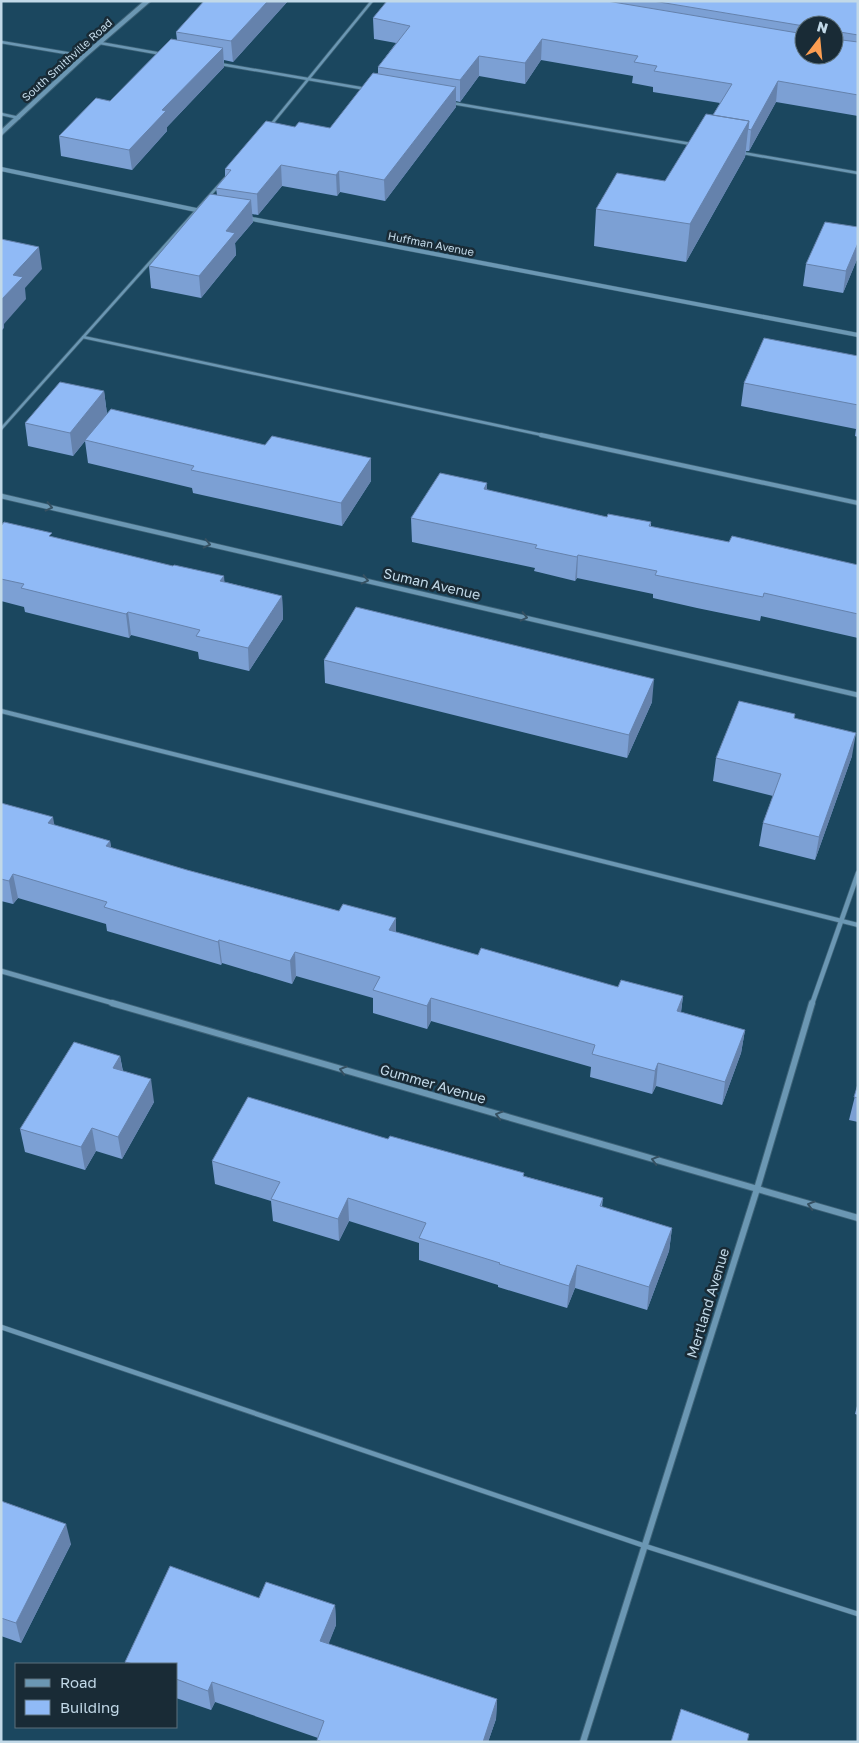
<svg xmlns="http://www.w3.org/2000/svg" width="859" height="1743" font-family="'Golos Text',sans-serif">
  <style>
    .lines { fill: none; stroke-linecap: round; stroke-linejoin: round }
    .service-far2-casing { stroke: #3e6378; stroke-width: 4 }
    .service-far1-casing { stroke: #3e6378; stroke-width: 5.5 }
    .service-casing { stroke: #3e6378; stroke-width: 6 }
    .minor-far2-casing { stroke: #3e6378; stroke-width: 5 }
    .minor-far1-casing { stroke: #3e6378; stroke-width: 6 }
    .minor-casing { stroke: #3e6378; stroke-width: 8 }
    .secondary-casing { stroke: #3e6378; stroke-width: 2 }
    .service-far2 { stroke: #6b97b3; stroke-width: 2.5 }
    .service-far1 { stroke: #6b97b3; stroke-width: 4 }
    .service { stroke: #6b97b3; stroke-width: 4.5 }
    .minor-far2 { stroke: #6b97b3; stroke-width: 4 }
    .minor-far1 { stroke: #6b97b3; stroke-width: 4.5 }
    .minor { stroke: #6b97b3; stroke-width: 6 }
    .secondary { fill: #6b97b3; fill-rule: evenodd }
    .wall { fill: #7ca0d4; fill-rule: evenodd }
    .shaded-wall { fill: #6582ac }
    .building { fill: #90baf6; stroke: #6582ac }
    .oneway { stroke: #365162 }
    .labels { text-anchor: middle; stroke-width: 5; stroke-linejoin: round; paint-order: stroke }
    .far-street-label { font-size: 11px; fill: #c2d9e8; stroke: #192b36 }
    .street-label { font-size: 14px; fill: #c2d9e8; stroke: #192b36 }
  </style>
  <rect width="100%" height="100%" fill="#1b475f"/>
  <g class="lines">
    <defs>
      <path id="service-far2" d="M1 42 84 56
        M100 43 162 54
        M220 64 366 89
        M452 103 691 144
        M1 114 19 118
        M270 126 372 1
        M743 153 858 173
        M83 337 547 436
        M1 429 228 175"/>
      <path id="service-far1" d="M541 435 858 503
        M1 711 858 925"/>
      <path id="service" d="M1 1327 645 1546 858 1614"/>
      <path id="minor-far2" d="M1 169 201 211
        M247 218 858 335"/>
      <path id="minor-far1" d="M1 496 858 695
        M1 971 116 1004
        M812 1004 858 873"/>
      <path id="minor" d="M112 1003 858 1218
        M583 1742 757 1189 812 1003"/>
      <path id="secondary" d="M144 1H151L86 57 1 136V130L82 55Z"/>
    </defs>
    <use href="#service-far2" class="service-far2-casing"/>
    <use href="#service-far1" class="service-far1-casing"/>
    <use href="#service" class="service-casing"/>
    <use href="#minor-far2" class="minor-far2-casing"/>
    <use href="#minor-far1" class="minor-far1-casing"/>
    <use href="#minor" class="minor-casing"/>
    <use href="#secondary" class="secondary-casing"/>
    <use href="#service-far2" class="service-far2"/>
    <use href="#service-far1" class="service-far1"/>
    <use href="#service" class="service"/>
    <use href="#minor-far2" class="minor-far2"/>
    <use href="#minor-far1" class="minor-far1"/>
    <use href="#minor" class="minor"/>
    <use href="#secondary" class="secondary"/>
  </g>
  <path class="wall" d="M288 1 233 62 224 60V67L167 127V131L132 170 61 156 59 136 110 101 177 40 176 32Z
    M387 1H858V116L776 102 749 151H746L745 157 686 262 594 246 596 209 665 181 713 115 720 103 653 92V87L632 83 633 76 541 60 525 84 479 76 460 102 456 101V107L385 201 340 192 337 196 282 186 258 215 252 214 253 222 235 243 236 255 201 298 151 288 149 266 217 195 216 188 225 178V169L295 127 330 128 378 73V67L396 43 374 39 373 18ZM804 25H834V55H804Z
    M858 227V257L843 293 803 286 806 264Z
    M858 356V437L855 436 856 429 741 406 744 383Z
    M104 391 107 414 371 481 342 526 193 493 192 488 88 463 85 441 73 456 28 446 25 423Z
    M487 490 607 517 651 522V527L729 542 858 565V638L761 616 760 621 697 608 653 598V594L577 578 575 581 534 571 535 568 412 542 411 518Z
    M1 526 53 537 225 582 282 596 283 619 249 671 199 659 198 652 131 635 129 638 25 612 24 607 1 601Z
    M324 660 652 702 627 758 325 683Z
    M795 714 794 718 852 756 815 860 759 846 763 823 773 796 713 781 716 758Z
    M1 803 54 825 110 841 111 848 187 870 339 911 396 918V932L478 955 618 987 683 996 681 1012 745 1030 741 1053 722 1105 656 1086 652 1094 590 1077 591 1067 431 1021 427 1029 373 1013V998L296 976 292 984 222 963 221 965 107 931 106 924 18 898 13 904 1 901Z
    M120 1056 123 1071 154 1102 122 1159 96 1151 85 1170 25 1152 20 1129Z
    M858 1084V1122L849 1120Z
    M388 1139 524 1173V1176L603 1198 602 1207 672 1228 669 1251 647 1310 575 1288 567 1308 498 1287V1285L419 1260V1243L349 1221 339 1241 273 1221 271 1201 215 1184 212 1161Z
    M858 1402V1415L855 1414Z
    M1 1501 71 1544 21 1643 1 1636Z
    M259 1598 335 1605 336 1625 328 1644 497 1699 496 1719 488 1742H317L318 1738 215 1702 211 1710 176 1698V1664H126L125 1662Z"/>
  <path class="shaded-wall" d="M268 1H288L233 62 231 41Z
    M542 39 541 60 525 84V63Z
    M223 48 224 67 167 127V131L132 170 129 150 162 110Z
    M479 56V76L460 102V80Z
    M778 81 776 102 749 151 751 130Z
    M456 87V107L385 201 384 180Z
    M749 121 745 157 686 262 690 224Z
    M281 165 282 186 258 215 257 194Z
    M339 171 340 192 337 196 336 175Z
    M251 200 253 222 235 243 236 255 201 298 199 276 226 231Z
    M858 243V257L843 293 846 271Z
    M39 247 42 269 25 288 26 299 4 324V328L1 331V300L13 275Z
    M104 391 107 414 73 456 70 433Z
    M371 458V481L342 526 341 503Z
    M487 483V506L484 489Z
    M578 555 577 578 575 581 577 557Z
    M224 576 226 599 220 581Z
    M282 596 283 619 249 671 248 648Z
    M128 612 131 635 129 638 126 614Z
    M654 679 652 702 627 758 629 735Z
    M856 733 852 756 815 860 819 837Z
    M53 817 57 840 48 823Z
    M110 841 114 864 106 846Z
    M13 874 18 898 13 904 9 881Z
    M396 918V941L389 930Z
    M219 940 222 963 221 965 218 942Z
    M295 952 296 976 292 984 290 961Z
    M683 996 680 1019 677 1011Z
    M431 998V1021L427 1029V1006Z
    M745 1030 741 1053 722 1105 725 1082Z
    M120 1056 124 1079 113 1068Z
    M658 1063 656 1086 652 1094 655 1071Z
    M151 1079 154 1102 122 1159 118 1137Z
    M92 1128 96 1151 85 1170 81 1147Z
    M348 1198 349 1221 339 1241 338 1219Z
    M672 1228 669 1251 647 1310 649 1287Z
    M577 1265 575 1288 567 1308 569 1286Z
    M66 1524 71 1544 21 1643 16 1623Z
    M335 1605 336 1625 322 1661 320 1641Z
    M212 1682 215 1702 211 1710 208 1691Z
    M497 1699 496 1719 488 1742H483Z"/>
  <path class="building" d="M204 1H268L231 41 176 32Z
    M387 1H607L804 34V55H834V39L858 42V95L778 81 751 130 748 129 749 121 713 115 732 84 654 71 657 66 634 62 638 56 542 39 525 63 479 56 460 80 378 67 410 26 373 18Z
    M653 1H858V35L834 31V25H804V26Z
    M171 39 223 48 162 110 166 111 129 150 59 136 96 98 110 101Z
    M373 73 456 87 384 180 339 171 336 175 281 165 257 194 216 188 231 170 225 169 266 121 295 127 299 122 330 128Z
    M706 114 749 121 690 224 596 209 617 173 665 181Z
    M210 194 251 200 226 231 235 233 199 276 149 266Z
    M825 222 858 227V243L846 271 806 264Z
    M1 239 39 247 13 275 23 277 1 300Z
    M764 338 858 356V405L744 383Z
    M60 382 104 391 70 433 25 423Z
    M111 409 265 445 272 436 371 458 341 503 191 470 194 466 85 440Z
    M440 473 487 483 484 489 607 517 608 514 651 522 649 526 729 542 732 536 858 565V614L764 593 763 597 699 584 655 575 657 571 578 555 577 557 535 548 537 545 411 518Z
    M4 522 52 533 49 536 173 566 174 565 224 576 220 581 282 596 248 648 196 636 200 630 128 612 126 614 21 588 24 584 1 579V526Z
    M356 607 654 679 629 735 324 660Z
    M739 701 795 714 794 718 856 733 819 837 763 823 781 774 716 758Z
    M1 803 53 817 48 823 110 841 106 846 187 870 339 911 343 904 396 918 389 930 478 955 481 948 618 987 621 980 683 996 677 1011 745 1030 725 1082 658 1063 655 1071 592 1054 595 1045 431 998 427 1006 373 990 380 977 295 952 290 961 219 940 218 942 104 907 107 902 13 874 9 881 1 879Z
    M74 1042 120 1056 113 1068 151 1079 118 1137 92 1128 81 1147 20 1129Z
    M858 1084V1098L854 1097Z
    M248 1097 388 1139 390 1136 524 1173 523 1176 603 1198 600 1206 672 1228 649 1287 577 1265 569 1286 499 1264 500 1263 419 1238 426 1223 348 1198 338 1219 271 1199 280 1182 212 1161Z
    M1 1501 66 1524 16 1623 1 1618Z
    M170 1566 259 1598 266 1582 335 1605 320 1641 497 1699 483 1742H323L317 1740 324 1721 212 1682 208 1691 176 1679V1664H133L125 1662Z
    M681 1709 749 1734 747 1742H671Z"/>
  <defs><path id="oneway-chevron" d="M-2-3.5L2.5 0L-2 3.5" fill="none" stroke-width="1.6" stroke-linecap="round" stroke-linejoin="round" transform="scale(1.25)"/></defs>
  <g class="oneway">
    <use href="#oneway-chevron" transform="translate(49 507) rotate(13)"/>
    <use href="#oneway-chevron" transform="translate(207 544) rotate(13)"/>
    <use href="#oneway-chevron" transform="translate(365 580) rotate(13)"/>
    <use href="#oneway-chevron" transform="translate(524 617) rotate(13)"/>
    <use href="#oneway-chevron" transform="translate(343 1070) rotate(-164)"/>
    <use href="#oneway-chevron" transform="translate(499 1115) rotate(-164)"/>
    <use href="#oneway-chevron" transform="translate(655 1160) rotate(-164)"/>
    <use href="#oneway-chevron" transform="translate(811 1205) rotate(-164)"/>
  </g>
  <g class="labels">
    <g class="far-street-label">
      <text transform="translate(67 60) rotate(-42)" y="4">South Smithville Road</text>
      <text transform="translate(431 244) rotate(11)" y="4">Huffman Avenue</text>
    </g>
    <g class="street-label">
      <text transform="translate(432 584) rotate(13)" y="5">Suman Avenue</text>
      <text transform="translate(433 1084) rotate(16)" y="5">Gummer Avenue</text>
      <text transform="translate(708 1303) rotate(-73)" y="5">Mertland Avenue</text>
    </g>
  </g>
  <rect width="859" height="1743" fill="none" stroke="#c2d9e8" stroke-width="5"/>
  <rect x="15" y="1663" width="162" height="65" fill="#192b36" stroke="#5d717d"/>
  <rect x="25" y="1679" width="25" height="8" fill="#6b97b3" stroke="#5d717d"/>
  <text x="60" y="1688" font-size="15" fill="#c2d9e8">Road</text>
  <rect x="25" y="1700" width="25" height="15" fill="#90baf6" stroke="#5d717d"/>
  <text x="60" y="1713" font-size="15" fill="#c2d9e8">Building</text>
  <g transform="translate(819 40) rotate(16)"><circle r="24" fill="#192b36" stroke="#5d717d"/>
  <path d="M0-4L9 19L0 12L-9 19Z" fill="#fc9e52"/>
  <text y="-8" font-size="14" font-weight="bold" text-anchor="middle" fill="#c2d9e8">N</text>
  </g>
</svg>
